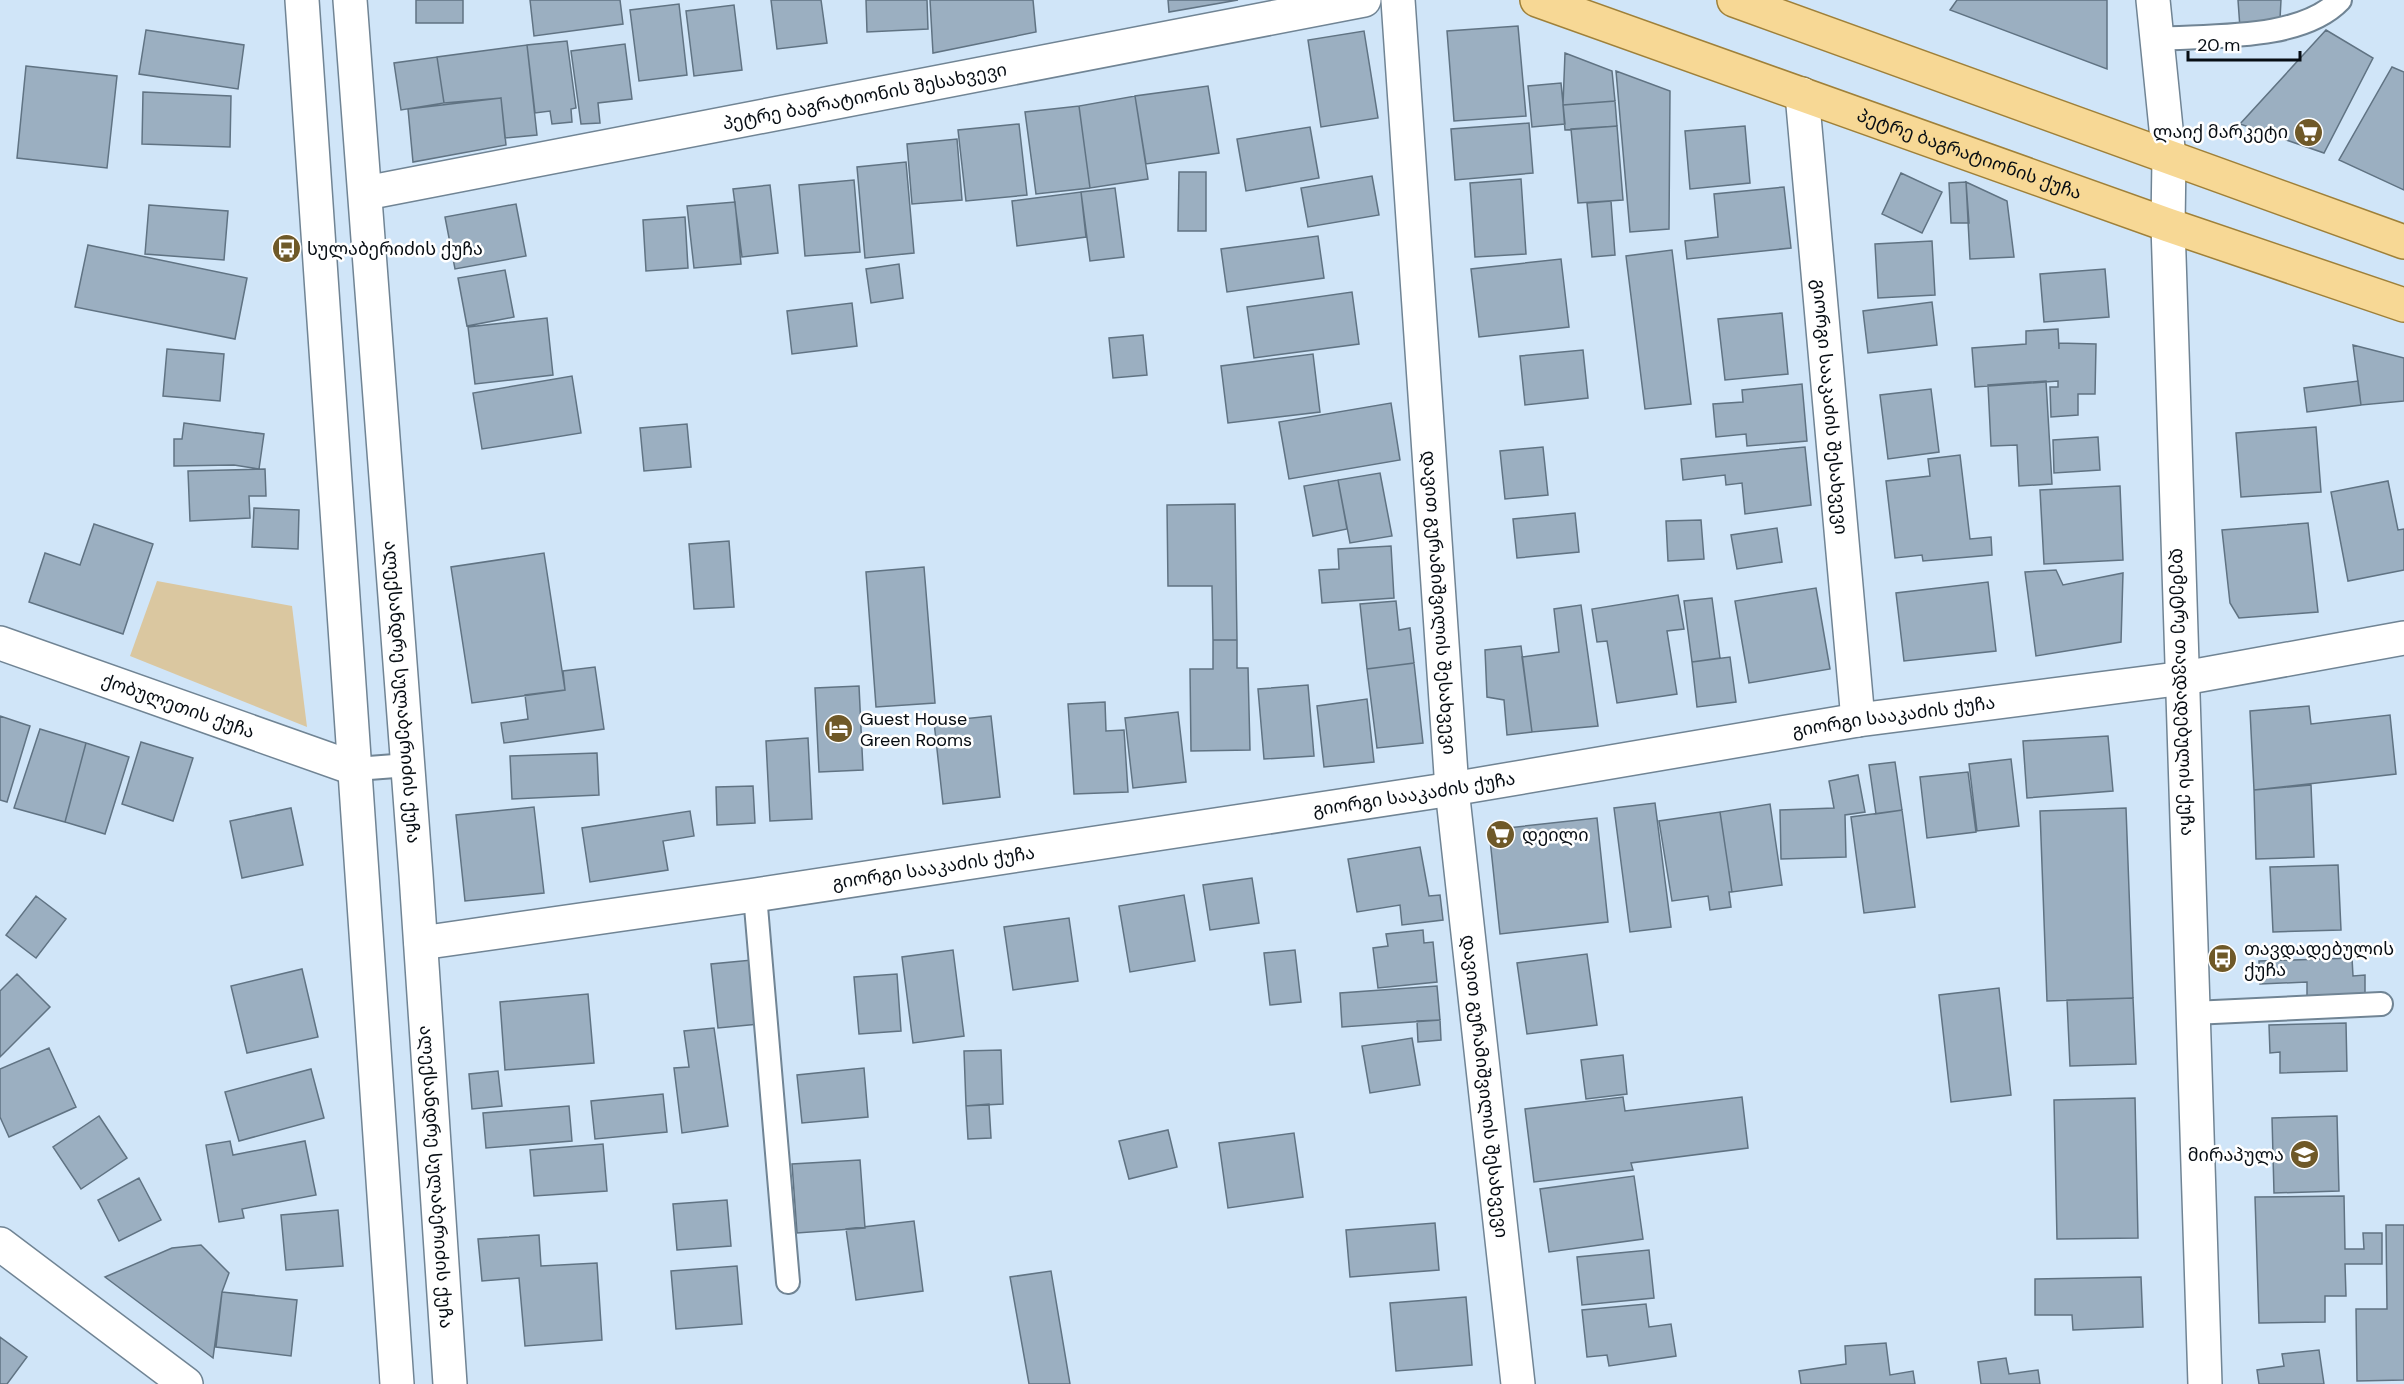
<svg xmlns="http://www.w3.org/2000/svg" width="2404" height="1384" font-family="'DM Sans','Noto Sans Georgian',sans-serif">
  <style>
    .green { fill: #dac7a0 }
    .building { fill: #9bafc1; stroke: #607383; stroke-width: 1.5 }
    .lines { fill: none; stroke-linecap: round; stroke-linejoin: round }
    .lane-casing { stroke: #708494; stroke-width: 26 }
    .street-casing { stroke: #708494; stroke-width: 36 }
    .secondary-casing { stroke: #708494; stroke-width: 36 }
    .primary-casing { stroke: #9f8039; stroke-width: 36 }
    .lane { stroke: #fff; stroke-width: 22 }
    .street { stroke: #fff; stroke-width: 33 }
    .secondary { stroke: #fff; stroke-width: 33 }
    .primary { stroke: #f7d895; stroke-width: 33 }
    .labels { text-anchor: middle; stroke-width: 5; stroke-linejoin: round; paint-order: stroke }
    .street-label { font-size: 18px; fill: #070d13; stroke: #fff }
    .poi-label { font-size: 18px; fill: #070d13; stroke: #fff; text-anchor: start }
  </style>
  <rect width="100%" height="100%" fill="#d0e5f8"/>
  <path class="green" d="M157 581 292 606 307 727 130 656Z"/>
  <path class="building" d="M416 0H463V23H416Z
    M530 0H620L623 24 534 36Z
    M771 0H821L827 43 777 49Z
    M866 0H927L928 29 867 32Z
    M930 0H1033L1036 32 933 53Z
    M1168 0H1238L1169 12Z
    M1957 0H2107V69L1950 10Z
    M2238 0H2281L2280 19 2240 28Z
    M679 4 687 75 639 81 630 10Z
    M734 5 742 70 694 76 686 11Z
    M1518 26 1526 116 1454 121 1447 31Z
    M146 30 244 45 238 89 139 74Z
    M2326 30 2373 58 2324 153 2240 124Z
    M1364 31 1378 118 1321 127 1308 40Z
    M567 41 576 108 571 109 572 122 552 124 550 111 535 113 527 45Z
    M625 44 632 99 598 103 600 123 581 124 571 51Z
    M527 45 537 135 505 138 501 98 444 103 437 57Z
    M1565 53 1612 71 1615 101 1563 105Z
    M437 57 444 103 401 110 394 63Z
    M26 66 117 76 107 168 17 158Z
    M2392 67 2404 72V190L2339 160Z
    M1616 71 1670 91 1669 229 1630 232Z
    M1561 83 1565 124 1532 127 1528 86Z
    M1208 86 1219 153 1146 164 1135 96Z
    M143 92 231 96 230 147 142 144Z
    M1135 96 1148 179 1090 188 1079 106Z
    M501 98 506 145 413 162 408 109Z
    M1615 101 1617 126 1565 130 1563 105Z
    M1079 106 1090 188 1036 194 1025 112Z
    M1529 123 1533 173 1455 180 1451 129Z
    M1019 124 1027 195 966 201 958 130Z
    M1617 126 1623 200 1578 203 1571 129Z
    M1745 126 1750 183 1690 189 1685 131Z
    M1310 127 1319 178 1246 191 1237 139Z
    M957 139 962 200 912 204 907 144Z
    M906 162 914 253 865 258 857 167Z
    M1179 172H1206V231H1178Z
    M1901 173 1942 192 1922 233 1882 214Z
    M1372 176 1379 215 1308 227 1301 188Z
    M1521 179 1526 254 1475 257 1470 183Z
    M854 180 860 252 805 256 799 185Z
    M1966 182 1969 223H1951L1949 183Z
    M1966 182 2007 201 2014 257 1970 259Z
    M770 185 778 253 742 257 733 189Z
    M1784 187 1791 248 1687 259 1685 241 1718 237 1714 194Z
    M1115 188 1124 257 1090 261 1081 192Z
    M1081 192 1086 237 1017 246 1012 201Z
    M1611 201 1615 255 1592 257 1587 203Z
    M735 202 741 264 694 268 687 206Z
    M516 204 526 256 455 269 445 217Z
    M149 205 228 211 224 260 145 254Z
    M685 217 688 268 646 271 643 220Z
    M1318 236 1324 278 1227 292 1221 249Z
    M1932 241 1935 295 1878 298 1875 244Z
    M88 245 247 278 235 339 75 307Z
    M1672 250 1691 404 1645 409 1626 256Z
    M1561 259 1569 327 1479 337 1471 269Z
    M899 264 903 298 871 303 866 269Z
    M2105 269 2109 317 2044 322 2040 274Z
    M505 270 514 317 467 326 458 278Z
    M1352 292 1359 344 1254 358 1247 307Z
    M1932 302 1937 345 1868 353 1863 311Z
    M852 303 857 346 792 354 787 311Z
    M1782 313 1788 374 1725 380 1718 319Z
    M547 318 553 375 475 384 468 327Z
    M2058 329 2059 349V343L2096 344 2095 394H2078V415L2051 417 2050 387H2058V381L1975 387 1972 348 2026 344V331Z
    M1143 335 1147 375 1113 378 1109 338Z
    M2353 345 2404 358V401L2361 405Z
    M167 349 224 354 220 401 163 396Z
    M1583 350 1588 398 1525 405 1520 356Z
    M1313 354 1320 412 1228 423 1221 366Z
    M572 376 581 433 482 449 473 393Z
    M2046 381 2052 484 2019 486 2017 445 1991 446 1988 385Z
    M2358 381 2361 405 2307 412 2304 388Z
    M1802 384 1807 441 1747 446 1746 434 1716 437 1713 404 1743 402 1742 390Z
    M1931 389 1939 452 1888 459 1880 395Z
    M1391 403 1400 460 1289 479 1279 422Z
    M184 423 264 434 259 469 234 465 174 466V439H182Z
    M687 424 691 467 644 471 640 428Z
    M2316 427 2321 492 2241 497 2236 433Z
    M2098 437 2100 470 2054 473 2053 440Z
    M1543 447 1548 495 1505 499 1500 451Z
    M1805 447 1811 505 1745 514 1742 483 1726 485 1725 475 1683 480 1681 459Z
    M1960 455 1970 539 1991 537 1992 555 1923 561 1922 555 1895 558 1886 481 1930 476 1928 459Z
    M265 469 266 496H249L250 518 190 521 188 471Z
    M1380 473 1392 536 1350 543 1338 480Z
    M1338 480 1347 529 1313 536 1304 486Z
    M2388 481 2398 530 2404 529V570L2348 581 2331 492Z
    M2120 486 2123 560 2044 564 2040 490Z
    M1235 504 1237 640H1213L1212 586H1168L1167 505Z
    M254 508 299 510 298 549 252 547Z
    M1575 513 1579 552 1517 558 1513 519Z
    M1701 520 1704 559 1668 561 1666 521Z
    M2308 523 2318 612 2239 618 2230 603 2222 530Z
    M94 524 153 544 123 634 29 602 45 553 80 565Z
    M1777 528 1782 562 1737 569 1731 535Z
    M729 541 734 607 694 609 689 544Z
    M1391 546 1394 598 1322 603 1319 570 1339 569 1338 549Z
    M544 553 565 690 472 703 451 567Z
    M924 567 935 703 876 707 866 572Z
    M2056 570 2063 585 2123 573 2121 642 2036 656 2025 572Z
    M1988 582 1996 651 1904 661 1896 593Z
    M1816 588 1830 669 1749 683 1735 601Z
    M1678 595 1684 629 1667 631 1677 694 1617 703 1607 641 1597 642 1592 609Z
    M1712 598 1720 658 1692 662 1684 601Z
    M1396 601 1399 630 1410 628 1414 663 1367 669 1360 604Z
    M1581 605 1598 726 1532 732 1522 657 1559 652 1554 609Z
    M1213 640H1237V668H1248L1250 750 1191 751 1190 669H1213Z
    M1521 646 1532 732 1507 735 1504 700 1487 697 1485 650Z
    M1730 657 1736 702 1697 707 1692 662Z
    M1414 663 1423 743 1377 748 1367 669Z
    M595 667 604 729 504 743 501 723 528 719 525 695 565 690 563 671Z
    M1308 685 1314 756 1264 759 1258 689Z
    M859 686 863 770 819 772 815 688Z
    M1367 699 1374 762 1324 767 1317 706Z
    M1105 702 1106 731 1124 730 1128 792 1074 794 1068 704Z
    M2309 706 2311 724 2390 715 2396 774 2254 790 2250 711Z
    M1178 712 1186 782 1133 788 1125 718Z
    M0 716 30 726 7 802 0 800Z
    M991 716 1000 797 943 804 934 722Z
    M40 729 86 743 65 822 14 808Z
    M2108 736 2113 791 2027 798 2023 741Z
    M808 738 812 819 770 821 766 741Z
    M141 742 193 758 173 821 122 804Z
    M86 743 129 757 105 834 65 822Z
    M597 753 599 795 512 799 510 756Z
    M2011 759 2019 826 1977 831 1969 764Z
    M1895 762 1902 810 1876 814 1869 765Z
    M1968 772 1976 832 1927 838 1920 777Z
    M1858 775 1865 812 1845 815 1846 857 1781 859 1780 810 1834 808 1829 781Z
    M2311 785 2314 857 2256 859 2254 790Z
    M753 786 755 823 717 825 716 787Z
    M1655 803 1671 927 1630 932 1614 808Z
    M1770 804 1782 885 1732 892 1720 812Z
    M534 807 544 893 465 901 456 815Z
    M291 808 303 865 242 878 230 821Z
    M2126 808 2133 998 2047 1001 2040 811Z
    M1902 810 1915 907 1864 913 1851 817Z
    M690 811 694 836 663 841 668 870 590 882 582 828Z
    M1720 812 1732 892H1729L1731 907 1710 910 1708 896 1672 901 1659 821Z
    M1597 818 1608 922 1500 934 1489 830Z
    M1420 847 1429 896 1440 895 1443 920 1402 925 1400 905 1357 912 1348 859Z
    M2338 865 2341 930 2273 932 2270 867Z
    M1252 878 1259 923 1210 930 1203 885Z
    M1184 895 1195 961 1130 972 1119 906Z
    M36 896 66 919 36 958 6 935Z
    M1069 918 1078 981 1013 990 1004 927Z
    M1423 930 1424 943 1433 942 1437 982 1378 988 1373 948 1388 946 1386 934Z
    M953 950 964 1036 913 1043 902 957Z
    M1295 950 1301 1002 1270 1005 1264 953Z
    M1587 954 1597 1025 1527 1034 1517 963Z
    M2352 958 2353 976 2365 975V994L2307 996V982L2260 984 2259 961Z
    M752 960 759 1024 718 1028 711 964Z
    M302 969 318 1037 247 1053 231 986Z
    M17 974 50 1007 0 1057V991Z
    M897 974 901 1031 859 1034 854 977Z
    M1437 986 1440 1020 1342 1027 1340 993Z
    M1999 988 2011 1095 1951 1102 1939 995Z
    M588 994 594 1063 505 1070 500 1002Z
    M2133 998 2136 1064 2070 1066 2067 1000Z
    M1440 1020 1441 1040 1418 1042 1417 1021Z
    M2346 1023 2347 1071 2280 1073V1052L2270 1053 2269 1025Z
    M714 1028 728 1126 682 1133 674 1068 689 1067 684 1031Z
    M1412 1038 1420 1085 1370 1093 1362 1046Z
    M49 1048 76 1107 9 1137 0 1117V1069Z
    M1001 1050 1003 1104 966 1106 964 1051Z
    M1623 1055 1627 1094 1586 1099 1581 1060Z
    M864 1068 868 1117 802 1123 797 1075Z
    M311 1069 324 1118 239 1141 225 1092Z
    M498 1071 502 1106 472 1109 469 1074Z
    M663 1094 667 1132 595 1139 591 1101Z
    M1623 1097 1625 1111 1742 1097 1748 1148 1631 1163 1633 1170 1534 1182 1525 1109Z
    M2135 1098 2138 1238 2057 1239 2054 1100Z
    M989 1104 991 1138 968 1139 966 1106Z
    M569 1106 572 1141 486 1148 483 1113Z
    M99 1116 127 1158 81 1189 53 1147Z
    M2337 1116 2339 1191 2274 1193 2272 1118Z
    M1168 1130 1177 1167 1129 1179 1119 1141Z
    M1294 1133 1303 1197 1228 1208 1219 1143Z
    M230 1141 233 1155 305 1141 316 1195 242 1209 244 1218 219 1222 206 1145Z
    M603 1144 607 1191 534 1196 530 1150Z
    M860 1160 865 1228 797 1233 792 1164Z
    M1634 1176 1643 1239 1549 1252 1540 1189Z
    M139 1178 161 1220 119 1241 98 1200Z
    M2344 1196 2345 1249H2364L2363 1233H2382V1264H2345L2346 1296H2325V1322L2259 1323 2255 1197Z
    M727 1200 731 1246 677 1250 673 1204Z
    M338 1210 343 1266 286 1270 281 1215Z
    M914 1221 923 1291 856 1300 846 1229Z
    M1435 1223 1439 1270 1350 1277 1346 1230Z
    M2386 1225H2404V1380L2357 1381 2356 1309H2387Z
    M539 1235 541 1266 597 1263 602 1340 525 1346 519 1278 482 1281 478 1239Z
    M201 1245 229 1273 222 1292 213 1358 105 1277 172 1248Z
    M1649 1250 1654 1298 1582 1305 1577 1257Z
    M737 1266 742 1324 676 1329 671 1271Z
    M1051 1271 1070 1384H1029L1010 1277Z
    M2141 1277 2143 1327 2073 1330 2072 1315H2035V1279Z
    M222 1292 297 1300 291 1356 216 1347Z
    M1466 1297 1472 1365 1396 1371 1390 1303Z
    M1646 1304 1649 1327 1671 1324 1676 1356 1609 1366 1607 1355 1587 1357 1582 1310Z
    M0 1337 27 1357 7 1384H0Z
    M1886 1343 1890 1375 1913 1371 1915 1384H1801L1799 1371 1846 1364 1845 1346Z
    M2319 1350 2324 1384H2259L2257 1370 2284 1366 2282 1354Z
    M2006 1358 2009 1374 2038 1370 2040 1384H1981L1978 1362Z"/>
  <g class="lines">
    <defs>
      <path id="lane" d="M2157 39C2211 35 2301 41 2340 0
        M356 769 408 765
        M755 895 788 1282
        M2193 1013 2381 1004"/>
      <g id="street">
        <path id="s1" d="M1398 0 1452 789 1518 1384"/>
        <path id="s2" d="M2153 0 2169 158 2168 225 2205 1384"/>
        <path id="s3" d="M1802 94 1858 720"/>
        <path id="s4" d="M366 193 1364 0"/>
        <path id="s5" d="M0 643 356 769"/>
        <path id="s6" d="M421 943 755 895 1452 789 1858 720 2184 678 2404 638"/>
        <path d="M0 1244 186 1384"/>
      </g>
      <g id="secondary">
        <path d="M302 0 397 1384"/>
        <path id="s7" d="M350 0 416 875 450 1384"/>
      </g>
      <g id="primary">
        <path id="s8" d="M1537 0 2168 225 2404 305"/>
        <path d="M1734 0 2404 242"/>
      </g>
    </defs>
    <use href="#lane" class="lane-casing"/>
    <use href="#street" class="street-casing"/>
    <use href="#secondary" class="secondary-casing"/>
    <use href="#primary" class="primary-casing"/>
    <use href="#lane" class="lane"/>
    <use href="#street" class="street"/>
    <use href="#secondary" class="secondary"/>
    <use href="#primary" class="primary"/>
  </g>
  <defs>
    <symbol id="supermarket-disc" viewBox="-11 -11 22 22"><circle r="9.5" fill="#6f5928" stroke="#fff"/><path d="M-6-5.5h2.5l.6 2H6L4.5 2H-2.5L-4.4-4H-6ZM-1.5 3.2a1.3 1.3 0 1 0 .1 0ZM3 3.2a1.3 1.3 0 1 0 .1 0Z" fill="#fff"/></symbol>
    <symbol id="bus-disc" viewBox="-11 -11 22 22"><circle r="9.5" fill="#6f5928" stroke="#fff"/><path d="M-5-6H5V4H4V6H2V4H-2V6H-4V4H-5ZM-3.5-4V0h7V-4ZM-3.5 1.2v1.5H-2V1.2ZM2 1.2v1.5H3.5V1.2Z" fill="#fff"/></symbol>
    <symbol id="hotel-disc" viewBox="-11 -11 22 22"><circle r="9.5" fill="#6f5928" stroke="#fff"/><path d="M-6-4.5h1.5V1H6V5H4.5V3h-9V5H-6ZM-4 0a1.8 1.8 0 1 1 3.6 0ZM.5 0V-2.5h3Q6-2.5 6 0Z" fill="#fff"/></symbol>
    <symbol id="school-disc" viewBox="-11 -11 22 22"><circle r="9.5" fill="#6f5928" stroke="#fff"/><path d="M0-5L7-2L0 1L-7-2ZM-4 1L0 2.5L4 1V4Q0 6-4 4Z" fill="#fff"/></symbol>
  </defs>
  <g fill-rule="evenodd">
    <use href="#supermarket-disc" x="2292" y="116" width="33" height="33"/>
    <use href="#bus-disc" x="270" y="232" width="33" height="33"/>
    <use href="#hotel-disc" x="822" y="712" width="33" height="33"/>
    <use href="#supermarket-disc" x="1484" y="818" width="33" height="33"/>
    <use href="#bus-disc" x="2206" y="942" width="33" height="33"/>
    <use href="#school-disc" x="2288" y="1138" width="33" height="33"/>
  </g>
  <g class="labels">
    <g class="street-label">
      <text dy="6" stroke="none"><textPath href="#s4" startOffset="508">პეტრე ბაგრატიონის შესახვევი</textPath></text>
      <text dy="6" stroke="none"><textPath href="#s8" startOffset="459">პეტრე ბაგრატიონის ქუჩა</textPath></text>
      <text dy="6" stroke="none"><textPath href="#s3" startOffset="314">გიორგი სააკაძის შესახვევი</textPath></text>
      <text dy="6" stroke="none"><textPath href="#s1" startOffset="604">დავით გურამიშვილის შესახვევი</textPath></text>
      <text dy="6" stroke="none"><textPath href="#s7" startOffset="694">ალექსანდრე სულაბერიძის ქუჩა</textPath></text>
      <text dy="6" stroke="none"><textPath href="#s2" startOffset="693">დემეტრე თავდადებულის ქუჩა</textPath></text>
      <text dy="6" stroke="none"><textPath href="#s5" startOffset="189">ქობულეთის ქუჩა</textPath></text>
      <text dy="6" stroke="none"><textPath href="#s6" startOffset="1490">გიორგი სააკაძის ქუჩა</textPath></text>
      <text dy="6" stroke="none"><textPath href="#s6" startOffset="1004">გიორგი სააკაძის ქუჩა</textPath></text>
      <text dy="6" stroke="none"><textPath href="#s6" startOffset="518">გიორგი სააკაძის ქუჩა</textPath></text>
      <text dy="6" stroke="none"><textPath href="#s1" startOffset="1090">დავით გურამიშვილის შესახვევი</textPath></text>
      <text dy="6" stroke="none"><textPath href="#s7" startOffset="1180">ალექსანდრე სულაბერიძის ქუჩა</textPath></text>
    </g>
    <g class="poi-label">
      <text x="2288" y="138" text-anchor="end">ლაიქ მარკეტი</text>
      <text x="307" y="255">სულაბერიძის ქუჩა</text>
      <text x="860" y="725">Guest House<tspan x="860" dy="21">Green Rooms</tspan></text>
      <text x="1522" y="841">დეილი</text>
      <text x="2244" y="955">თავდადებულის<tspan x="2244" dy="21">ქუჩა</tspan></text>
      <text x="2284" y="1161" text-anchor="end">მირაპულა</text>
    </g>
  </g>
  <path d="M2188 51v9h112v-9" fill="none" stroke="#070d13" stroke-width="3"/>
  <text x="2197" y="51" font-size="18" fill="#070d13" stroke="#ffffff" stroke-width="4.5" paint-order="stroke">20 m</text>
</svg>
